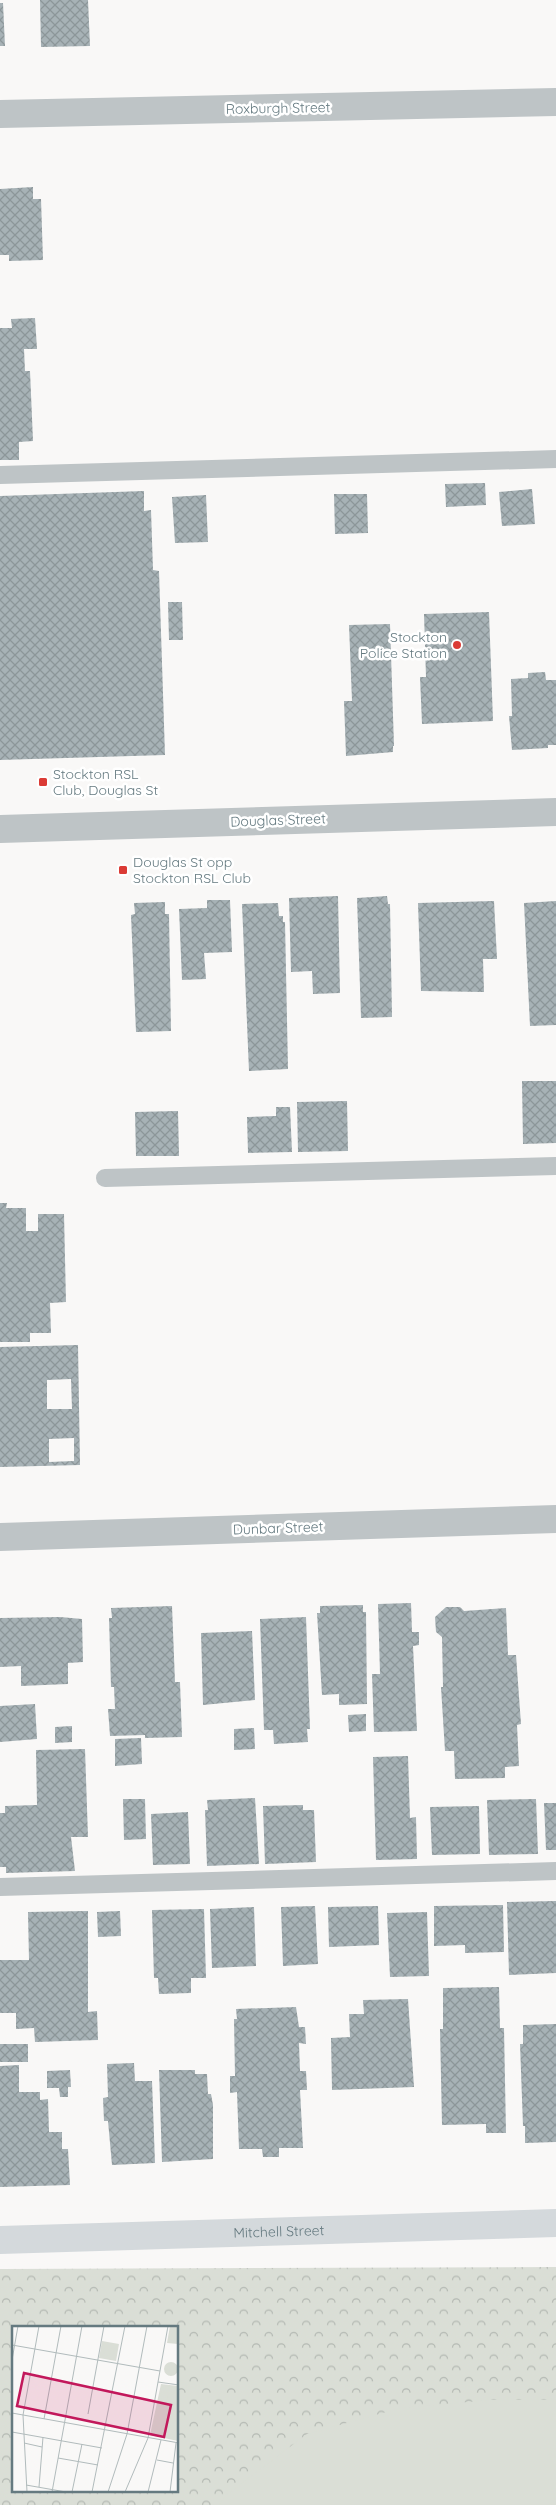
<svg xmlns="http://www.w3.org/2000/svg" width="556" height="2505" font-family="Quicksand,sans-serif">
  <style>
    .park { fill: url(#park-crowns); fill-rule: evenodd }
    .garden { fill: #daded6 }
    .building { fill: url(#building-cross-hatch); fill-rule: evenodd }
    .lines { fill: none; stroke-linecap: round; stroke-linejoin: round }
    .lane { stroke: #bec4c6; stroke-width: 18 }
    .street { stroke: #bec4c6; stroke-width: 28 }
    .secondary { stroke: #d4d9dc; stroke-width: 28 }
    .poi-dot { fill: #db3b35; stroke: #fff; stroke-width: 2 }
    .labels { text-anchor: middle; stroke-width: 5; stroke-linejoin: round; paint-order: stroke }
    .street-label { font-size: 14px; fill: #657a80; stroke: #fff }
    .poi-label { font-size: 14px; fill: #657a80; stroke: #fff; text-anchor: start }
    .inset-road { fill: none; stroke: #b1bbbc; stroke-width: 1 }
    .view { fill: #c2185b; fill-opacity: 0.15; stroke: #c2185b; stroke-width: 2.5 }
    .inset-edge { fill: none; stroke: #657a80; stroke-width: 2.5 }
  </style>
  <defs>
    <pattern id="park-crowns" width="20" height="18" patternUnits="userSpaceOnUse" patternTransform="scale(1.25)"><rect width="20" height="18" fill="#daded6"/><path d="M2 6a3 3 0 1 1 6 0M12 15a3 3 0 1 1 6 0" fill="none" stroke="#b4b9b3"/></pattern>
    <pattern id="building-cross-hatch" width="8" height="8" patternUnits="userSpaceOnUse" patternTransform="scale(1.25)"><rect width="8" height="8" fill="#a7b2b6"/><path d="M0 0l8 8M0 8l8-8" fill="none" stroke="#8c9699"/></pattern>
  </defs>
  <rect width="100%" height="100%" fill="#f9f8f7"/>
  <path class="park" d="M556 2267V2505H0V2269ZM14 2328H178V2491H14Z"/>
  <path class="garden" d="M490 2400H556V2505H219L225 2496 307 2434 401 2408Z"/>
  <path class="building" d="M40 0H88L90 46 41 47Z
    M0 3H3L5 46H0Z
    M33 187V199H41L43 260 9 261V255H0V189Z
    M35 318 37 349H24L25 371H30L33 441 19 442V460H0V328H12L11 319Z
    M485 483 486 505 446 507 445 484Z
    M532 489 535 524 502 526 499 492Z
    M144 491V511L151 510 153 570 159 571 165 755 0 760V496Z
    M334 494H367L368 533 335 534Z
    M206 495 208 542 175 543 172 497Z
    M168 602H182L183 640H169Z
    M489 612 493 721 422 724 420 677H426L424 614Z
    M390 624 394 746H393V752L346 756 344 701H352L349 625Z
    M545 672 546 680H556V745H548V748L512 750 509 716H512L511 679 528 678V673Z
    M338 896 340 993 313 994 312 971 291 972 289 898Z
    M387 896 388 904H390L392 1017 361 1018 357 898Z
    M207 900H230L232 952 204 953 206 979 182 980 179 909 207 908Z
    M494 901 497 959H483L484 992 421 991 418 903Z
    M556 901V1025L530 1026 524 903Z
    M165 902V914H169L171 1031 136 1032 131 915 135 914 134 903Z
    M278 903 279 916H283V922H285L288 1069 249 1071 242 904Z
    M522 1081H556V1143L523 1144Z
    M347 1101 348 1151 298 1152 297 1102Z
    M276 1107H290L292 1152 248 1153 247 1117 276 1116Z
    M178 1111 179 1156H136L135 1112Z
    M0 1203H7L6 1208H26V1231H38V1214H64L66 1302 50 1303 51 1333H30V1342H0Z
    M78 1345 80 1465 0 1467V1347ZM71 1379 72 1409H47V1380ZM74 1438V1461L49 1462V1439Z
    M411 1603 412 1632H419V1645L413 1646 417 1731 374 1732 372 1674H380L378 1604Z
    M363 1605V1612H366L367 1704 339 1705V1694L322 1695 317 1613H320V1606Z
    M172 1606 175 1682H180L182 1737 145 1738V1735L110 1736 108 1709H115L114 1687H111L109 1618H112L111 1608Z
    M446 1607H460L464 1611 506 1608 508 1655H516L521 1724 517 1725 519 1766 505 1767V1778L455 1779 454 1751H445L441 1687H443L442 1637 436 1632 435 1617Z
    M60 1617 82 1619 83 1662 68 1663V1684L21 1686V1666L0 1667V1618Z
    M306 1617 310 1729H307L308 1742 274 1744 273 1730H264L260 1619Z
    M252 1631 255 1700 203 1705 201 1633Z
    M35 1704 37 1739 0 1742V1706Z
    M366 1714V1731L349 1732 348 1715Z
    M72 1726V1742L55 1743V1727Z
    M254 1728 255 1749 234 1750V1729Z
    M141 1738 142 1764 115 1766V1739Z
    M85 1749 88 1837H71L75 1871 6 1873V1867H0V1813H5V1806L37 1805 36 1750Z
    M408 1756 410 1818 416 1817 417 1859 376 1860 373 1757Z
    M255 1798 259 1864 207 1866 205 1810H208L207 1800Z
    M123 1799H145L146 1839 124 1840Z
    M536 1799 538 1854 489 1855 487 1800Z
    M544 1803H556V1850H546Z
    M303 1805V1810H314L316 1862 265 1864 263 1806Z
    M479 1806 480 1854 432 1855 430 1807Z
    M188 1812 190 1864 153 1865 151 1814Z
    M556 1901V1973L509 1975 507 1902Z
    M503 1905 504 1952 465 1953V1945L434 1946V1906Z
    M315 1906 318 1964 283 1966 281 1907Z
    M378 1906 379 1945 329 1947 328 1907Z
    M254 1907 256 1966 212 1968 210 1909Z
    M204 1909 206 1978H191V1993L159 1994 158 1978H154L152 1910Z
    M88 1911V2012L97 2011 98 2040 35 2042 34 2028 16 2029V2013H0V1960H29L28 1912Z
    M120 1911 121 1936 98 1937 97 1912Z
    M427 1912 429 1976 390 1977 387 1913Z
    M499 1987 500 2028H504L506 2133H486V2124L442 2125 440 2029H443V1988Z
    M408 1999 414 2087 332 2090 331 2038 350 2037 349 2014H364L363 2000Z
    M296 2007 299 2027H305L306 2044 299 2043 300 2071H306L307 2090H300L303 2148H279V2157H263L262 2149H239L237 2092 230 2093V2076H235L234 2019H237L236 2009Z
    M556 2024V2142L525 2143V2126H523L520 2044H523V2025Z
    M0 2044H28V2062H0Z
    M134 2063 135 2081H152L155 2163 112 2165 108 2121H104L103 2098 108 2097 107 2064Z
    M19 2065V2092H40V2100L48 2099 49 2132H62V2149H68L70 2185 0 2187V2066Z
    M70 2070 71 2087H68V2097H60L59 2088H47V2071Z
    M159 2070H195V2074H207L208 2094H211L213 2105V2159L162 2162Z"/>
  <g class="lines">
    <path class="lane" d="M0 475 556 459
      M105 1178 556 1166
      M0 1887 556 1871"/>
    <path class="street" d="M0 114 556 102
      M0 829 556 812
      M0 1537 556 1519"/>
    <path class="secondary" id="s1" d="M0 2240 556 2223"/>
  </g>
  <g class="poi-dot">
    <circle cx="457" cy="645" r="5"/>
    <rect x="38" y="777" width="10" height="10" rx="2.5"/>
    <rect x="118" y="865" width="10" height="10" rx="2.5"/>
  </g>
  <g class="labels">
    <g class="street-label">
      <text transform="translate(278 108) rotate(-1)" y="5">Roxburgh Street</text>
      <text transform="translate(278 820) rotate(-2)" y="5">Douglas Street</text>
      <text transform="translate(278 1528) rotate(-2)" y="5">Dunbar Street</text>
      <text dy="5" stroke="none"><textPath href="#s1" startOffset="279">Mitchell Street</textPath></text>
    </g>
    <g class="poi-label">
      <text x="447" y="642" text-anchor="end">Stockton<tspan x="447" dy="16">Police Station</tspan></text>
      <text x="53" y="779">Stockton RSL<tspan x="53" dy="16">Club, Douglas St</tspan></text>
      <text x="133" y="867">Douglas St opp<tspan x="133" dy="16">Stockton RSL Club</tspan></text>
    </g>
  </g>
  <g transform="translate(12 2326)">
    <rect width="166" height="166" fill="#f9f8f7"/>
    <path d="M158 0H166V18L155 17ZM90 15 107 18 104 35 87 32ZM149 58 166 60V115L138 109Z" fill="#daded6"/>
    <path d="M152 43a7 7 0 1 1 14 0a7 7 0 1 1-14 0ZM166 61H167L166 106 154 98 151 86 156 69Z" fill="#daded6"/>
    <path class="inset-road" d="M0 19 148 45M0 34 6 0M146 56 167 59M0 87 167 117M76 88 92 0M32 93 49 0M0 106 90 122M12 117 30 121M46 132 86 139M145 134 161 137M14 159 54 166M27 161 31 111M15 166 11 89 27 0M40 166 70 0M60 166 70 118M80 166 113 0M96 166 115 108 135 0M113 166 136 112 156 0M136 166 149 114M158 166 164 117"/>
    <path class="view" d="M12 47 159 79 152 111 5 80Z"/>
    <rect width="166" height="166" class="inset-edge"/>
  </g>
</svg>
